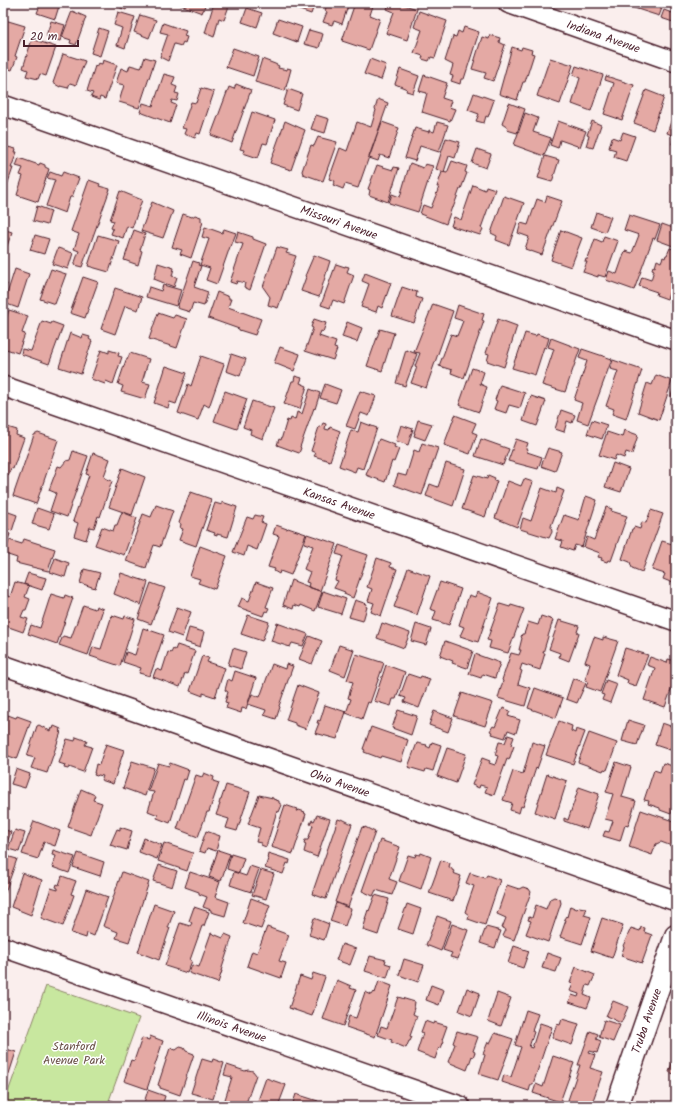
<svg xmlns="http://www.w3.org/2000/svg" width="679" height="1109" font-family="Kalam,sans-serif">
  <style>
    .green { fill: #c8e79f; stroke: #898365 }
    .building { fill: #e4a9a4; stroke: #4a1f2b }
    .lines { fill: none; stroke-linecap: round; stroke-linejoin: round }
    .street-casing { stroke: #4a1f2b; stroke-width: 22 }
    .secondary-casing { stroke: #4a1f2b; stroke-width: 25 }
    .street { stroke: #fff; stroke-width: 19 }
    .secondary { stroke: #fff; stroke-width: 22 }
    .labels { text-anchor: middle; stroke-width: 3; stroke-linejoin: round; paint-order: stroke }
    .street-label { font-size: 12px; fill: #4a1f2b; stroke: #fff }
    .park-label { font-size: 12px; fill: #6a5148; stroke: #fff }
  </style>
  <rect width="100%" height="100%" fill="#faeeed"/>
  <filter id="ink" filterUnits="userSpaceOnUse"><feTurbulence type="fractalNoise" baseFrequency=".025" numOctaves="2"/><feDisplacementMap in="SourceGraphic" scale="8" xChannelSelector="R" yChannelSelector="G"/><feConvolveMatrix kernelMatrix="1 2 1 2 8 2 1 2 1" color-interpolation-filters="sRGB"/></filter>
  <g filter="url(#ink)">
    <path class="green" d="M46 986 139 1018 107 1106H3Z"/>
    <path class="building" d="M41 3H60L55 19 37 13Z
      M108 3H129L126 10Z
      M179 3H206L202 13 178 4Z
      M214 3H222L229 6 224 20 219 18 214 37 205 33Z
      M292 3H315L311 14 291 7Z
      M327 3H349L342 24 334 21 332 25 323 22 327 12 325 11Z
      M355 3H374L370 15 380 19 369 50 342 41Z
      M389 3H398L417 9 407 40 386 33 394 12 387 9Z
      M632 3H664L659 16 631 7Z
      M676 3V23L661 18 664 10 672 13Z
      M247 8 262 13 257 27 242 22Z
      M72 11 86 17 76 45 70 43 71 40 62 37Z
      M419 11 447 21 435 58 431 57 429 61 422 59 423 56 414 53 422 30 414 27Z
      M118 12 135 17 125 48 117 45 122 28 114 25Z
      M140 15 156 20 149 38 134 32Z
      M278 19 302 27 297 42 273 33Z
      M5 20 25 26 15 56 17 57 12 70 3 67V27Z
      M51 21 65 25 60 41 46 36Z
      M163 23 186 31 184 36 187 37 185 43 183 42 181 46 174 44 168 61 160 57 168 34 160 32Z
      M464 27 479 32 464 79H461L460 84 451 81 453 76 450 75 453 65 445 61 453 36 456 37 458 31 462 33Z
      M99 28 108 31 100 56 91 53Z
      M309 30 323 34 319 48 304 44Z
      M490 35 500 38 499 42 505 45 493 81 484 78 486 73 472 69 482 37 489 39Z
      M32 39 56 47 46 76 40 74 38 79 26 76 28 70 23 68Z
      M512 47 521 50 522 47 532 50 531 53 534 54 525 82H523L517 100 499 94Z
      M233 48 259 57 253 76 226 67Z
      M63 54 85 61 76 85 70 83 68 88 60 86V87L53 83Z
      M145 57 155 60 139 108 119 102 124 85 116 83 121 68 128 71 130 65 141 68Z
      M550 58 573 65 560 104 537 96Z
      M262 59 275 64 279 66 278 68 287 70V68L291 69 285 91 255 82Z
      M370 59 386 65 381 80 364 74Z
      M103 60 117 65 105 99 100 97 99 100 91 97 93 93 87 91 95 66 96 67 98 63 102 64Z
      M576 66 603 75 591 111 572 104 580 78 573 75Z
      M400 69 419 76 413 93 406 91 407 89 395 84Z
      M164 74 175 77 172 85 177 87 175 93 179 94 177 101 172 100 171 103 176 105 170 123 140 112 143 103 153 106Z
      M424 75 447 83 442 98 451 101 449 107 455 109 450 121 422 112 427 93 419 91Z
      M606 76 634 85 622 120 604 114 614 83 605 80Z
      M236 84 251 90 232 143 211 135 229 87 234 89Z
      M201 88 214 92 200 134 197 133 195 138 184 134 186 129 182 128 191 102 196 103Z
      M288 89 302 94 297 110 283 105Z
      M646 90 664 97 653 130 634 123Z
      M474 93 494 100 488 117 486 116 484 123 476 121 479 114 468 110Z
      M378 99 388 103 358 188 345 184 343 189 333 185 335 181 329 179 340 148 347 151 357 122 371 127 376 110 375 109Z
      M509 103 525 109 517 133 507 130 508 128 502 124Z
      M676 107V145L672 144 674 136 667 133Z
      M252 112 275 120 267 144 263 143 258 158 243 153 244 150 240 149Z
      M525 113 538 118 533 132 551 138 544 156 514 145Z
      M316 115 329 119 325 133 311 129Z
      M285 121 305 130 291 170 270 163Z
      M558 121 586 131 580 147 560 140 558 148 550 145Z
      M592 121 601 125 593 148 586 146 589 136 587 135Z
      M382 122 399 128 389 158 380 155 378 161 369 158Z
      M437 122 448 125 439 152 420 146 415 161 405 158 415 128 429 132V130L434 132Z
      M623 132 635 136 626 161 614 157 616 150 609 148 612 137 620 140Z
      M318 137 337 142 323 181 303 174 302 171 311 145 314 146Z
      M446 138 460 142 455 158 449 156 444 172 436 169Z
      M3 147 7 149 8 147 16 149 15 152H17L11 168H13L3 197Z
      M477 149 491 154 486 168 472 163Z
      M545 156 559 160 552 182 538 178Z
      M19 158 39 165 40 163 45 165V167L49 169 38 202 17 195 23 176 20 175 23 168 16 166Z
      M452 161 467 166 465 172 467 173 461 189H460L453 208 452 207 446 224 420 214 423 205 431 208 439 187H437L442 172 447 173Z
      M410 163 423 168 425 164 433 166 418 212 389 203 392 194 400 197Z
      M377 165 393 170 394 167 399 168 388 202 369 195 370 190 368 189Z
      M50 172 61 176 63 172 79 178 72 197H70L65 213 46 206 55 180 47 178Z
      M89 180 100 184 99 186 110 189 82 267 74 265 79 251 74 249 79 234 71 231Z
      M473 185 485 190 486 186 495 189 481 228 483 229 480 235 451 226 454 217 461 220Z
      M120 191 142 200 132 228 127 226 123 238 111 234 113 229 111 228 114 221 110 220Z
      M504 196 524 203 509 245 496 240 497 236 491 233Z
      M547 196 562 201 542 255 525 249 529 237 518 233 521 223 528 225 537 199 545 202Z
      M152 202 173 211 163 238 141 231Z
      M37 206 51 211 47 225 33 221Z
      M596 212 611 217 605 232 591 227Z
      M183 214 192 217 195 215 201 217V221L203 222 191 258 180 254 182 250 172 247Z
      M629 215 660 225 655 239 653 238 634 290 606 280 609 271 617 274 625 251 632 253 639 235 624 230Z
      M662 224 676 229V247L657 240Z
      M205 227 222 233 224 229 236 233 233 241H232L217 284 206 280 210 268 200 265 209 239 202 237Z
      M3 229 12 232 7 246 3 245Z
      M134 230 145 234 140 250 142 251 138 265 124 260Z
      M561 230 582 238 571 267 551 260Z
      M238 232 253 237V239L266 244 250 290 244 287 245 283 237 281 236 284 230 282 243 244 235 242Z
      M35 235 49 239 44 254 30 250Z
      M98 235 119 241 109 272 88 266Z
      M604 236 618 241 605 277 598 275V277L583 272 587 262H585L586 259H588L595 239 602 242Z
      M277 247 288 250 286 253 296 256 278 308 268 305 270 297 263 287Z
      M58 248 73 253 68 269 52 264Z
      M670 248 676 250V274L667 299 656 295 657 292 639 286 642 277 651 280 654 270 652 269 653 266 655 267 657 260 661 262 663 257 665 258 666 255H667Z
      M314 255 330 261 319 297 301 291 306 277 305 276Z
      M193 261 199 263 198 265 201 266 194 287 208 292 204 306 193 303 190 312 177 308Z
      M158 263 174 268 172 276 177 277 174 287 154 279Z
      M336 264 345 267V266L349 267 347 272 354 275 344 304 333 300 330 308 321 305Z
      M15 269 29 274 18 308 4 303Z
      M51 269 66 274 55 304 40 299Z
      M365 273 391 283 382 308 378 306 376 312 361 307 369 284 362 281Z
      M83 277 98 282 85 318 70 313Z
      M3 282 7 284 3 295Z
      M163 285 181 290 176 306 146 297 149 287 161 291Z
      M402 287 417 292 416 297 422 299 414 323 392 316Z
      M115 288 142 297 138 310 125 306 115 334 101 329Z
      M673 290 676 291V304L669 302Z
      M217 292 229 297V299H231L228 307 261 319 255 335 239 330V329L208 318Z
      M433 304 453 311 426 388 411 383 417 367 415 366 420 353 414 352Z
      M458 305 484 314 482 320 484 321 464 378 451 373 452 370 439 366 451 334 457 336 463 321 454 318Z
      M9 310 28 316 22 333 25 334 18 353 3 348V328Z
      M158 313 173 318 175 315 187 319 177 348 149 339Z
      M314 319 326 323 323 332 321 331 319 336 336 342 334 348 337 349 333 360 305 351 313 328 311 327Z
      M498 319 517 326 504 367 487 361 489 354 486 353Z
      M42 321 51 324 52 322 63 326 49 364 21 354 22 349 31 351Z
      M347 322 362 328 357 342 342 337Z
      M380 329 394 333 382 371 367 366Z
      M70 333 82 338 83 335 90 337 89 339 92 341 81 374 59 367Z
      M525 333 536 336 537 334 549 338 546 348 544 347 535 375 512 368 516 357H517Z
      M551 338 580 349 565 392 542 385 554 349 548 347Z
      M280 347 300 354 294 371 274 363Z
      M582 349 612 359 588 424 577 420 582 403 574 400 587 361 579 358Z
      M101 350 109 353V350L119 353 118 356 122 357 113 384 106 381 105 384 91 379Z
      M406 350 417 354 405 386 396 383Z
      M130 353 149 359 142 382 150 384 145 399 121 392 123 386 118 384 126 360H127Z
      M231 354 246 359 240 376 226 371Z
      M201 356 224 364 209 407 204 404 198 420 178 413 188 384 191 386Z
      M613 360 642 370 626 419 612 414 614 409 606 406 618 371 610 369Z
      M166 366 187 373 176 404 170 402 168 408 154 403Z
      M472 368 484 372 480 384 487 387 479 412 459 405Z
      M656 375 672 381 659 420 638 412 647 383 652 385Z
      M295 376 302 378 300 383 307 386 300 409 284 404 292 381H294Z
      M325 384 341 390 336 403 320 398Z
      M500 385 525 393 520 408 509 405 506 413 494 409 497 401 495 400Z
      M674 387H676V398L671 396Z
      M310 389 320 393 315 409 314 408 300 447 301 448 299 453 277 445 279 439 281 440 287 420 290 421 291 418 295 420 297 412 302 414Z
      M225 391 247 399 237 429 214 421Z
      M360 391 376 396 369 416 361 413 355 429 346 426Z
      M531 396 546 401 537 426 523 421Z
      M252 401 274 408 263 439 250 434 251 430 243 427Z
      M676 406V426L670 424Z
      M561 410 575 415 572 423 567 421 564 432 555 429Z
      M455 415 476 423 472 432 477 434 470 454 444 445Z
      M418 420 432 424 425 440 414 436 415 433H414Z
      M592 420 607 425 602 439 587 434Z
      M361 422 377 428 363 469 357 467 355 472 339 466 351 430 358 432Z
      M323 423 326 424 325 429 329 430 330 427 340 431 330 461 314 456 316 453 311 451 319 427H321Z
      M401 425 413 429 408 445 396 441Z
      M4 426 17 430 16 435 24 438 13 469 11 468 8 476 3 474V429Z
      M624 430 638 435 632 454 626 452 624 458 616 455 614 460 599 455 607 432 622 437Z
      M38 433 58 440 36 504 13 496 34 435Z
      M379 439 395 445 394 447 399 449 394 462 392 461 385 482 366 475Z
      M481 439 509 449 503 465 475 456Z
      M516 439 528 443 526 449H528L527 452 542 457 538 469 508 461Z
      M422 443 438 448 422 495 394 485 398 474 406 476 414 450 419 452Z
      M548 448 562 452 555 471 541 466Z
      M73 451 88 456 67 517 50 511 56 493 49 490 58 466 61 467 66 461 70 460Z
      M93 453 110 459 104 476 105 478 112 481 100 517 98 516 94 528 90 527 86 540 74 536 78 523 73 521 89 475 86 474Z
      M446 463 465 469 453 506 426 496 430 484 438 487Z
      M613 463 629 469 621 492 605 487Z
      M122 468 145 477 132 515 109 507Z
      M474 475 487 479 488 475 495 478 494 480 497 481 485 517 462 509Z
      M524 479 533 482 517 527 495 518 508 481 521 486Z
      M542 488 556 493 557 488 564 491 551 526 552 532 549 538 520 529 523 518 531 521Z
      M191 492 211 499 210 503H211L196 546 179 540 183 529 180 528 181 524 179 523 189 495Z
      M586 496 597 500 582 547 575 545 573 551 561 547 563 541 555 539 564 515 579 520Z
      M222 502 237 507 228 537 217 534V536L214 535 215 533 206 530 215 503 222 505Z
      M156 505 173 511 160 547 154 545 146 568 126 561 143 514 151 517Z
      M606 507 612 509 611 511 627 516 611 561 608 560 607 562 601 560 602 558 598 557 600 553 584 547 587 537 594 540Z
      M37 508 54 514 49 529 32 524Z
      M3 510 17 515 12 531 3 528Z
      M651 510 663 514 642 572 632 568 630 562 622 559 632 529H633L634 527 640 529 642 522 646 523Z
      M122 512 137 518 124 555 95 545 102 527 113 531 115 525H117Z
      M255 515 263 517 261 522 266 524 257 550 247 546 244 556 233 552 247 517 253 519Z
      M276 525 287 529 288 528 306 534 291 575 280 571 279 574 274 571 275 569 268 567 279 536 273 534Z
      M3 532 10 534 4 552H3Z
      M307 534 337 544 320 591 308 587 309 583 306 582 310 572 304 569 313 546 304 543Z
      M24 539 55 549 48 571 16 563 17 558 5 554 9 540 22 544Z
      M662 541 676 545V573L673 583 663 579 665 574 652 570Z
      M339 545 368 555 353 598 344 594 345 592 334 588 338 581 335 580 343 556 336 554Z
      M200 546 227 556 215 589 198 583 200 579 190 576Z
      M55 558 69 563 65 577 50 572Z
      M377 558 391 563 390 567 397 569 381 616 371 612 374 603 368 601 372 589 367 587Z
      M408 568 430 576 417 615 394 607Z
      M84 569 100 573 95 588 80 583Z
      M28 573 46 578 42 590 24 584Z
      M121 573 148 582 141 605 114 594Z
      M291 580 322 592 315 611 301 605 300 607 294 605 293 609 283 605Z
      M15 582 29 586 25 597 30 599 26 610H24L21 617 28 619 23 632 3 625V594L10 597Z
      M256 582 273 588 266 607 269 608 267 612 265 611 263 616 238 607 242 598 249 601Z
      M440 582 461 589 449 625 433 620 436 611 430 609Z
      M151 583 165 588 151 624 138 619Z
      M323 591 346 599 341 614 318 607Z
      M477 592 493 598 478 642 460 636 464 627 459 625 469 595 475 597Z
      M51 594 64 598 65 595 73 598 57 644 28 634 31 625 40 628Z
      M355 600 367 604 366 607H367L363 621 349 617Z
      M500 604 510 607 511 605 524 609 508 653 489 648 491 641 487 640Z
      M83 605 95 609 96 606 103 609 88 655 59 645 63 636 71 638Z
      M177 607 191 612 182 637 168 632Z
      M112 615 124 619 125 616 135 619 120 666 90 656 93 647 101 649Z
      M248 615 269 622 262 641 241 634Z
      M541 616 553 620 543 653H545L540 670 522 664 520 670 522 671 518 684 530 688 525 706 498 698 503 681 502 680 511 653 519 655 521 650H519L522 638 521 637 522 634H524L528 622 538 625Z
      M559 620 579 626 577 632 579 633 569 661 559 657 560 653 549 649Z
      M277 623 308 634 303 646 292 643 290 647 271 641Z
      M382 623 410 633 404 648 377 638Z
      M416 624 431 629 426 645 411 641Z
      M143 628 164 635 150 676 139 673 141 668 123 662 126 652 135 655Z
      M189 628 204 632 200 647 185 642Z
      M309 636 322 641 312 664 299 659Z
      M594 637 603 640V637L618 641 600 692 586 687 588 681 585 680 590 664 585 662Z
      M445 641 473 651 467 668 452 663 453 661 440 656Z
      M177 645 195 651 187 674 185 673 180 687 153 677 156 669 162 671 168 652 171 653 173 649 175 650Z
      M339 645 354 650 345 676 330 670Z
      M233 648 246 652 241 669 228 665Z
      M625 648 648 655 636 686 627 683 628 680 616 675Z
      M356 654 384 663 370 703 368 702 362 719 346 713 351 699 348 698 353 682 347 680Z
      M475 654 500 663 495 678 483 674 481 678 469 674Z
      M202 656 209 658 207 662 225 668 215 697 203 693V696L190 691Z
      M650 657 667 663 668 659 676 661V676L665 707 644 700 655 668 647 665Z
      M272 664 285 669 286 664 293 666 279 706 280 707 276 719 264 715 266 710 248 704 252 694 260 697Z
      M386 665 405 672 396 699H393L391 706 374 701Z
      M235 671 256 678 246 709 242 708 241 713 226 708 228 703 225 702 228 692 225 690 228 679 232 681Z
      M408 674 420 678 421 676 430 679 419 708 404 702 406 698 400 696Z
      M573 678 586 683 577 703 566 699Z
      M606 680 617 684 610 703 602 700 604 695 601 694Z
      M298 685 319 693 306 729 295 725V723L286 720Z
      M535 688 563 698 556 718 528 708Z
      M462 693 493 703 485 726 454 716Z
      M325 705 346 712 337 739 315 733 319 723H317L318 720 320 721Z
      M503 708 510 711 508 716 520 720 516 733 508 730 505 738 492 734 493 732 490 731 493 726 495 727Z
      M398 710 417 716 411 735 392 728Z
      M434 711 453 718 448 732 429 725Z
      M8 715 16 718 17 716 31 721 17 759 3 754V727Z
      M628 720 644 725 637 745 622 741Z
      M559 721 572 726 571 731 575 733 576 729 585 732 573 764 546 755Z
      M662 723 676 728V733L670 750 655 745Z
      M39 725 50 731 51 728 53 729 54 726 61 729 60 732H61L47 773 31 768 35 758 27 756 37 726Z
      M371 727 408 740 401 762 381 756 380 758 364 752 365 750 363 749Z
      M589 733 617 743 607 770 604 769 603 771 578 762Z
      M508 735 514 737 511 745 514 746 509 760 507 759 494 795 485 792 487 787 480 785 479 788 472 785 482 758 490 761 489 763 495 765 498 756 495 755 499 742 505 743Z
      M76 737 87 741 85 745 92 747 83 772 69 767 68 769 64 768 65 765 59 763 67 739 75 741Z
      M432 742 441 745 433 771 426 769 425 772 408 767 417 743 427 745 426 746 430 748Z
      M532 742 545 746 537 769 536 768 523 807 521 806 519 813 510 810 512 803 503 800 513 771 523 774Z
      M106 744 124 750 113 784 101 780 103 776 98 775 97 776 94 775 95 773H94L96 764 99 765Z
      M447 748 466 754 456 783 437 776Z
      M132 761 154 768 145 796 123 788Z
      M616 762 631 767 622 797 636 801 628 826 625 825 620 841 603 836 605 831 609 832 613 821 605 819 613 794 606 792Z
      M158 763 169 766 170 763 189 770 186 780 184 779 170 823 157 818 158 815 148 811 154 792 148 791Z
      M663 763 676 767V797L671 814 660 810V808L648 804 649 801 644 800 654 770 660 772Z
      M16 769 30 774 25 788 11 784Z
      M204 773 214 777 213 781 219 783 209 812H207L198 837 177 829 196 775 202 777Z
      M547 774 567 781 555 819 535 812Z
      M226 785 250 792 237 831 226 828 229 819 216 815 220 804H219L220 800H221Z
      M579 787 599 794 587 829 564 821V818L568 820Z
      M81 789 95 795 93 800 102 803 91 835 68 827Z
      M259 795 273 798V799L279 801V803L282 805 279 812 277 811 266 847 261 845V843L256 842 260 828 248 824Z
      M285 805 297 809 296 811H298L299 810 305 812 304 813 306 814 293 854 271 847Z
      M641 810 676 822V848L674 849 669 845 661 842 656 844 652 855 629 847Z
      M317 815 330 819 317 857 304 852 306 844 304 843 305 840H308L313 825 310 824 312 820 314 821Z
      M338 819 341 820 342 819 352 824 326 899 312 894Z
      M34 821 60 831 55 846 44 842 38 859 22 854Z
      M120 827 132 831 127 850 110 845 117 829 120 830Z
      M362 827 365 828V827L375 832 348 907 335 902Z
      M3 829 11 832 5 848 3 847Z
      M15 830 25 833 19 852 8 849Z
      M206 831 220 836 216 851 207 848 205 853 199 851Z
      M144 838 162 845 157 859 139 852Z
      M380 840 400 847 389 879 397 882 392 895 376 890 373 896 362 891Z
      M164 843 193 853 187 871 158 861Z
      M53 850 75 857 69 873 52 867 56 856 52 855Z
      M218 850 230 854 221 881 209 877Z
      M78 853 104 862 100 876 73 867Z
      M268 853 290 860 289 864 287 863 283 874 265 868 268 859 267 858Z
      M421 853 431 857 421 889 399 881 408 855 415 857 416 854 420 855Z
      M231 854 244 858 239 873 227 869Z
      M3 855 17 859 3 898Z
      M441 860 450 863 449 867 452 868V870L454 871 453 873 461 876 453 901 429 893Z
      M159 865 177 871 172 887 153 881Z
      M250 866 259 869 251 892 230 885 234 872 246 876Z
      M261 870 274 874 266 899 252 895Z
      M122 872 149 882 129 942 116 938 118 932 103 926Z
      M190 872 220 882 215 897 229 902 225 916 211 912V910L203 907 207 897 199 894V892L185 887Z
      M22 873 42 880 31 915 11 907Z
      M470 873 485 878 487 875 500 880 485 925 468 919 469 915 465 912 474 886 466 883Z
      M62 876 76 881 71 894 74 895 63 926 41 918 51 888 58 890V888L56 887 57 884 59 885Z
      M507 885 519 889 523 887 529 889 531 892 514 940 503 936 506 930 502 928 506 918 497 914Z
      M86 889 108 897 94 936 87 933 86 938 71 933Z
      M375 895 389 899 378 935 363 930 366 919H365L368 910 369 911Z
      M554 897 560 899 561 903 548 942 526 934 531 921 528 920 529 917 532 918 536 905 546 909 550 899Z
      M251 898 270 905 261 929 243 923Z
      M336 903 351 909 345 926 330 921Z
      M154 904 174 911 168 928H170L159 960 138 952Z
      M407 904 421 909 413 934 398 929Z
      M570 906 577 909 579 907 585 908 586 911 584 915 591 917 582 944 560 937 566 920 564 919 566 916 567 917Z
      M194 907 209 912 204 926H202L190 960 192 961 187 973 165 966 180 923 190 926 192 923 189 921Z
      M437 916 451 921 441 951 426 945Z
      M314 918 329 924 324 940 309 935Z
      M602 918 623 925 612 958 591 951Z
      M452 924 468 930 458 959 450 957 452 953 443 950Z
      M267 927 289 935 279 961 286 963 281 978 247 966 252 951 257 953Z
      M486 927 501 931 495 948 480 943Z
      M641 927 645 928 644 932 652 935 642 963 621 956 624 947 623 946 631 928 640 931Z
      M211 933 223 938 225 934 232 937 221 971H222L218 983 189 973 192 965 199 967Z
      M342 944 356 949 350 965 336 960Z
      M514 946 529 951 523 968 508 963Z
      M547 953 561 958 556 972 542 968Z
      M370 956 386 960 385 963 391 965 387 978 365 971Z
      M404 959 424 965 418 982 399 975Z
      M576 967 595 975 590 986 587 985 584 995 591 998 587 1008 569 1002 572 995 578 997 579 994 570 991 573 984 570 983Z
      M313 973 325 977 312 1016 289 1008 300 976 311 980Z
      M337 980 351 986 350 988 356 990 343 1026 323 1019Z
      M379 981 392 986 375 1037 346 1027 349 1016 356 1018 365 992 372 995 374 992 375 993Z
      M431 985 444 990 439 1005 426 1000Z
      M467 988 480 993 472 1016 459 1011Z
      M497 993 511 998 501 1026 488 1021Z
      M398 997 415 1002 414 1008H415L413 1014 417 1016 410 1036 412 1037 410 1041H409L406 1048 391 1042 392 1040 378 1035 381 1026 387 1028Z
      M613 1001 628 1007 621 1023 606 1016Z
      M526 1010 538 1014 532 1031 534 1032 529 1047 532 1048 540 1023 552 1027 533 1084H531L529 1091 502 1082 504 1075 511 1077 521 1047 515 1045Z
      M562 1019 579 1024 572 1045 552 1038 557 1024 560 1025Z
      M604 1020 620 1025 613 1042 599 1037Z
      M425 1021 433 1024 434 1022 447 1026 442 1040 444 1041 441 1048 439 1047 435 1059 417 1052 423 1033 421 1032Z
      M457 1031 478 1037 473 1051 475 1052 473 1057 472 1056 467 1070 448 1062 455 1044 453 1043Z
      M590 1031 598 1034 596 1039 601 1041 597 1053 590 1051 589 1053 595 1055 590 1068 603 1072 591 1106H570L568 1105 569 1101 568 1100 580 1065H578Z
      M676 1031V1043L673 1042Z
      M495 1033 513 1039 498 1080 479 1074 485 1055 483 1054 488 1042 490 1043Z
      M150 1036 163 1041 147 1089 124 1081 131 1060 134 1061 142 1038 149 1040Z
      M180 1047 184 1048 186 1051 194 1054 180 1095 160 1088V1086L158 1085 170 1048 176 1050Z
      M3 1048 16 1052 6 1083 3 1081Z
      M676 1052V1075L669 1072Z
      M553 1056 574 1063 560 1102 533 1093 536 1084 543 1087Z
      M202 1059 212 1062 213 1059 224 1063 213 1099 191 1093Z
      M227 1065 245 1071 248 1070 253 1071 256 1075 245 1106H223L232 1077 224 1075Z
      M266 1078 286 1085 278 1106H256Z
      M148 1090 165 1096 162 1106H143Z
      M296 1094 318 1101 316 1106H292Z
      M110 1100 126 1106H108Z
      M327 1103 337 1106H326Z"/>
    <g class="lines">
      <defs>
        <g id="street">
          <path id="s1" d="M508 3 676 62"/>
          <path id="s2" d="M3 105 676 340"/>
          <path id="s3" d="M3 386 676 621"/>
          <path id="s4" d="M3 665 676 901"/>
          <path id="s5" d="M3 947 460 1106"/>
        </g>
        <g id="secondary">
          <path id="s6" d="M617 1106 676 936"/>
        </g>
      </defs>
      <use href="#street" class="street-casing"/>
      <use href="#secondary" class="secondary-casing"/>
      <use href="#street" class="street"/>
      <use href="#secondary" class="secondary"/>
    </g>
  </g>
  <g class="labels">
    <g class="street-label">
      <text dy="4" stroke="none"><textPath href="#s1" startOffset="101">Indiana Avenue</textPath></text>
      <text dy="4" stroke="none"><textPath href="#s2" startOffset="356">Missouri Avenue</textPath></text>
      <text dy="4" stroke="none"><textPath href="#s3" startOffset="356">Kansas Avenue</textPath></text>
      <text dy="4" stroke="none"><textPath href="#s4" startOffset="357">Ohio Avenue</textPath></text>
      <text dy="4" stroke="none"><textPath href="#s6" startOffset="90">Truba Avenue</textPath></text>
      <text dy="4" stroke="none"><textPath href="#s5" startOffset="242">Illinois Avenue</textPath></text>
    </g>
    <g class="park-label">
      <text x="74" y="1050">Stanford<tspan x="74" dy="14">Avenue Park</tspan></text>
    </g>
  </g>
  <rect width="679" height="1109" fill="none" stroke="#fff" stroke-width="16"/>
  <rect x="8" y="8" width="663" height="1093" fill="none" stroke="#4a1f2b" stroke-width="1.5" filter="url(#ink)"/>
  <path d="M24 40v6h54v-6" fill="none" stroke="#4a1f2b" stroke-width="2"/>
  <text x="30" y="40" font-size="12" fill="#4a1f2b" stroke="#ffffff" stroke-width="3" paint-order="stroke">20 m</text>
</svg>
